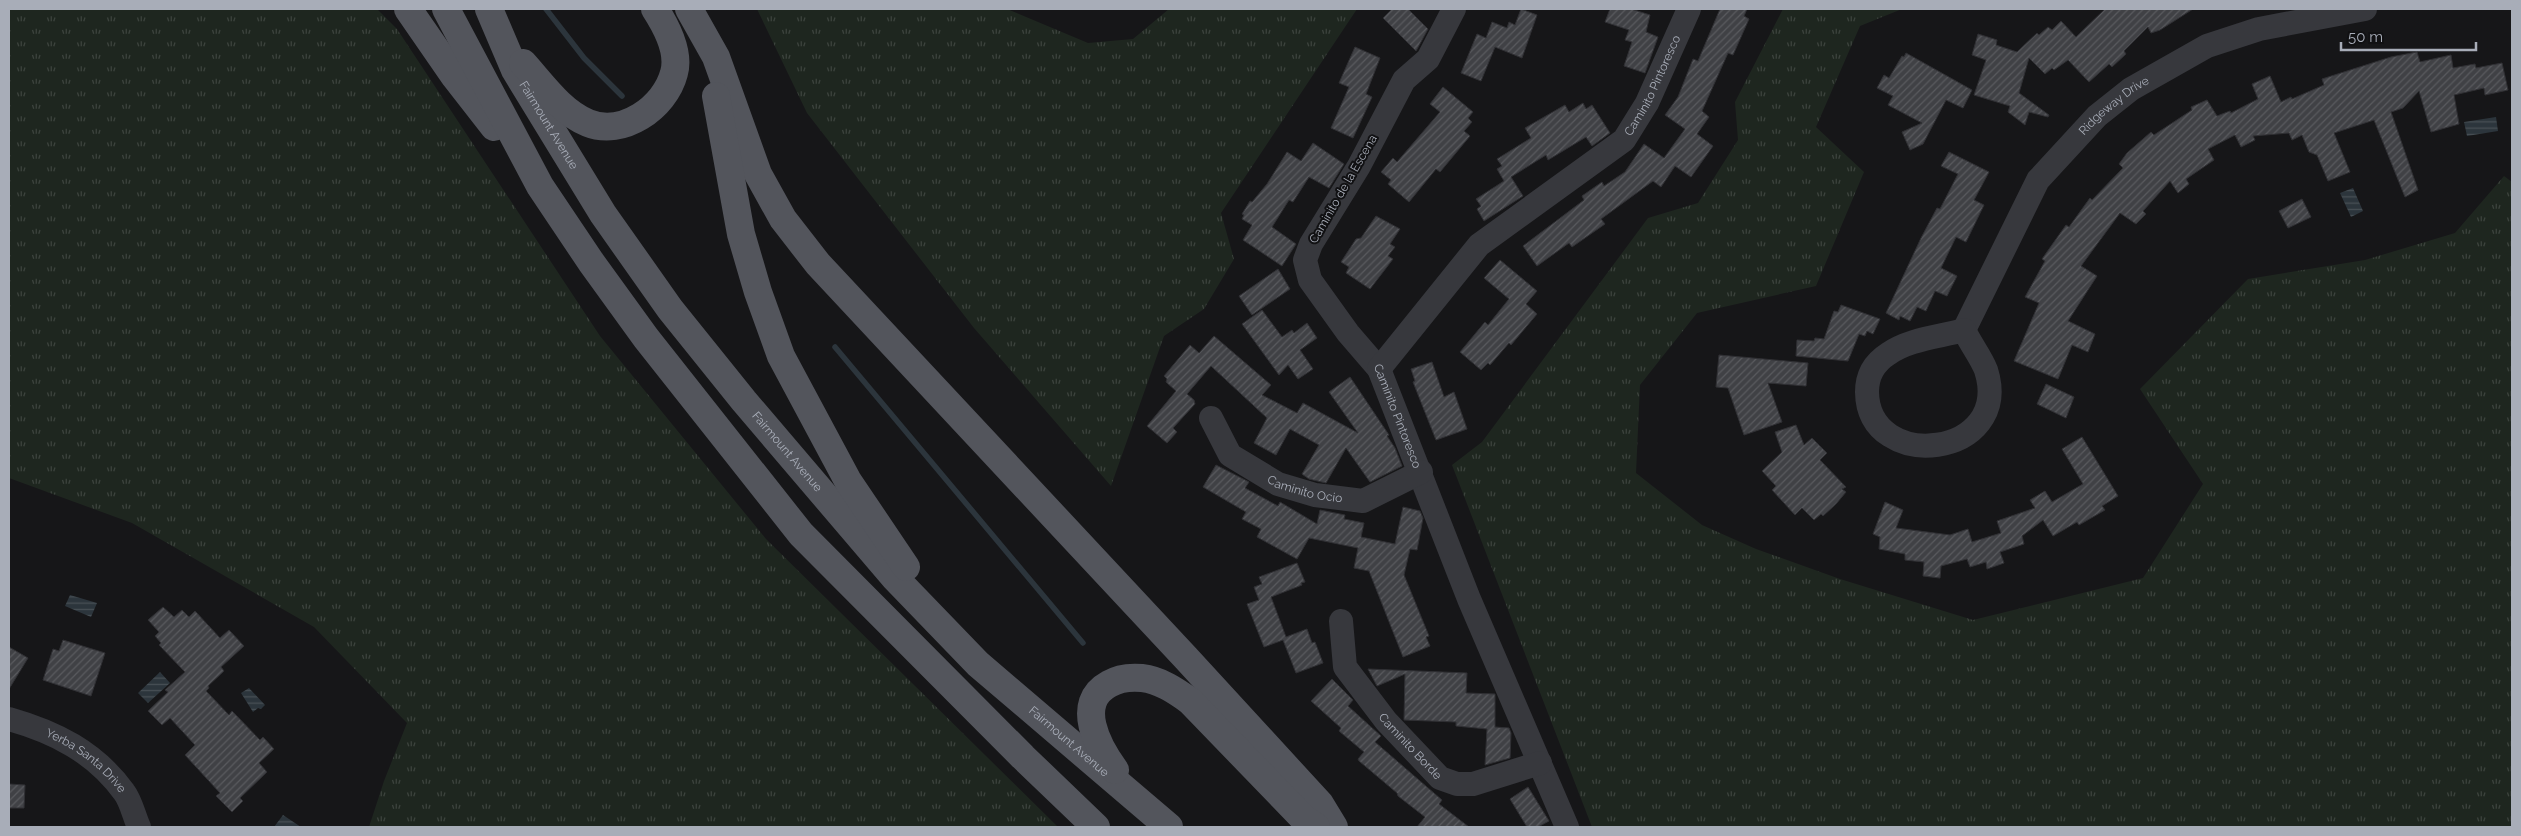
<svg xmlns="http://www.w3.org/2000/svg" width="2521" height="836" font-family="Raleway,sans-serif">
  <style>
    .grass { fill: url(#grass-tufts) }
    .water { fill: url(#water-rules) }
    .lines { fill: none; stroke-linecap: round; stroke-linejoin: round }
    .stream { stroke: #2c353c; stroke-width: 5.5 }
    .building { fill: url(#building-hatch); stroke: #303034 }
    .minor { stroke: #37383d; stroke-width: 24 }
    .major { stroke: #53555c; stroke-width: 28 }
    .labels { text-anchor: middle; stroke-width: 4; stroke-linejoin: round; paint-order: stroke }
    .street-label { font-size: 12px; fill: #a8adb8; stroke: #111113 }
  </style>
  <defs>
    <pattern id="grass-tufts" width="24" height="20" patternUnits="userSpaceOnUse" patternTransform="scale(1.25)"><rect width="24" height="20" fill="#1e261f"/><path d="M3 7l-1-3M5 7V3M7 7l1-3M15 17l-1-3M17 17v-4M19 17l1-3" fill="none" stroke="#3c433d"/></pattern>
    <pattern id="water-rules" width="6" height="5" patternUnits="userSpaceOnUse" patternTransform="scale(1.25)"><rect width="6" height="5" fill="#2c353c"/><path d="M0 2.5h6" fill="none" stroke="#485056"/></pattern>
    <pattern id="building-hatch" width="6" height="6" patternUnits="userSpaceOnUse" patternTransform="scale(1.25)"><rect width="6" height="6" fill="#404145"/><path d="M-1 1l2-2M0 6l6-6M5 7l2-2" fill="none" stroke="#595a5e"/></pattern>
  </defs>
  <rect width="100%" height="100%" fill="#161618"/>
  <path class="grass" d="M9 9H377L397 29 600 336 766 539 1058 827H369L384 781 407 723 314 627 132 523 9 478Z
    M757 9H1007L1088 43 1133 39 1169 9H1357L1221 213 1234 259 1204 309 1164 336 1111 486 974 328 807 113Z
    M1783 9H1902L1860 26 1816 127 1864 172 1816 286 1697 313 1640 385 1636 473 1702 525 1756 549 1840 579 1973 620 2143 578 2203 484 2140 389 2248 279 2365 260 2455 233 2504 176 2512 182V827H1592L1452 465 1482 442 1648 218 1698 203 1738 140 1735 102Z"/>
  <path class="water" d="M2496 117 2498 131 2467 136 2464 122Z
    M2353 188 2363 211 2351 217 2340 193Z
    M70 595 97 603 91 617 65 606Z
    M160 672 170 683 148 703 138 693Z
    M249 688 265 705 261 709 258 708 253 712 241 693Z
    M283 815 301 827H274Z"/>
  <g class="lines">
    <path class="stream" d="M546 9 584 58 622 96
      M835 347 1083 643"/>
  </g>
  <path class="building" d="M1392 9H1408L1428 29 1416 51 1383 18Z
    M1521 9 1537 15 1522 58 1495 47 1481 81 1461 73 1477 34 1486 38 1492 22 1507 28 1509 22 1515 25Z
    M1610 9H1631L1650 15 1646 32 1658 37 1645 73 1624 66 1632 42 1625 40 1629 30 1605 22Z
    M1720 9H1747L1744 16 1749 19 1733 55 1728 53 1702 111 1709 117 1697 134 1713 146 1691 177 1675 166 1661 187 1653 181 1601 219 1605 224 1572 247 1569 243 1537 266 1523 246 1584 200 1582 196 1602 182 1604 186 1625 172 1644 144 1664 158 1685 129 1665 115 1678 97 1693 59 1698 61Z
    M2105 9H2193L2160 30 2151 33 2148 27 2124 51 2126 54 2112 67 2109 64 2089 82 2068 60 2054 70 2052 68 2045 74 2029 58 2019 93 2049 115 2048 117 2029 112 2025 125 2008 112 2010 106 1974 95 1986 60 1972 55 1978 34 1997 40 1996 45 2017 52 2037 33 2039 35 2048 27 2052 30 2061 21 2076 37Z
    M1355 47 1380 58 1366 94 1372 97 1353 138 1331 128 1349 87 1339 83Z
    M2417 52 2420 62 2451 55 2453 68 2475 64 2476 68 2502 63 2508 90 2485 95 2484 88 2454 95 2459 124 2431 132 2419 91 2403 108 2391 112 2418 190 2405 197 2374 120 2334 133 2350 172 2328 181 2317 155 2309 152 2302 135 2292 140 2289 133 2253 136 2255 140 2241 147 2235 135 2208 149 2214 160 2186 179 2189 184 2178 193 2170 181 2143 211 2146 214 2136 224 2120 213 2081 266 2097 276 2068 321 2095 334 2088 352 2072 345 2058 379 2014 361 2039 303 2025 297 2045 261 2042 259 2066 225 2069 227 2090 198 2092 200 2123 168 2119 164 2127 153 2151 132 2154 135 2192 110 2191 107 2207 100 2217 116 2230 111 2231 113 2258 99 2252 84 2270 76 2281 102 2291 97 2292 99 2324 85 2322 79 2391 57Z
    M1906 53 1972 90 1963 108 1946 100 1923 144 1910 150 1902 132 1922 123 1888 105 1893 96 1877 88 1884 75 1889 78 1902 56 1904 57Z
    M1443 87 1473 112 1468 118 1472 122 1464 131 1470 136 1440 172 1436 169 1409 202 1388 184 1391 180 1381 172 1393 158 1397 162 1440 112 1430 104Z
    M1583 103 1586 109 1592 105 1610 133 1592 146 1586 137 1548 160 1546 155 1511 177 1523 196 1484 221 1477 209 1481 206 1476 199 1504 181 1497 169 1502 166 1497 159 1531 138 1525 128 1565 105 1569 112Z
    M1313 143 1344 164 1329 188 1309 177 1293 202 1289 200 1272 227 1296 244 1282 266 1243 240 1252 225 1242 219 1244 215 1242 214 1250 201 1252 202 1267 184 1287 152 1301 161Z
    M1949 152 1989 172 1974 200 1984 205 1966 242 1956 237 1941 268 1957 276 1947 296 1935 291 1926 311 1917 307 1910 321 1900 316 1899 320 1886 313 1921 238 1937 208 1940 209 1958 174 1941 166Z
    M2302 199 2311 217 2288 228 2279 211Z
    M1376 216 1400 229 1390 244 1395 247 1388 256 1393 259 1370 289 1346 273 1349 267 1341 262 1356 239 1361 238Z
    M1500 260 1537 291 1526 304 1537 314 1511 345 1509 343 1490 365 1488 363 1481 370 1460 352 1485 322 1488 325 1509 299 1484 278Z
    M1278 269 1290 289 1252 315 1239 296Z
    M1841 305 1880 319 1873 334 1867 331 1865 336 1859 334 1848 361 1796 356 1797 340 1814 341 1815 338 1824 339 1834 311 1838 312Z
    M1262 310 1282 337 1292 330 1294 333 1307 323 1317 338 1300 350 1313 369 1298 379 1288 365 1279 375 1242 324Z
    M1214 336 1271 385 1262 395 1297 413 1303 403 1358 433 1329 392 1350 377 1389 435 1387 436 1395 448 1402 466 1370 482 1346 448 1326 483 1309 479 1302 474 1319 445 1290 429 1276 455 1254 443 1267 418 1211 366 1187 394 1194 400 1195 404 1173 428 1177 432 1167 443 1147 426 1176 391 1166 382 1167 379 1164 376 1190 345 1199 353Z
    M1719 355 1808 363 1806 386 1768 383 1782 422 1744 435 1728 388 1716 387Z
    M1432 362 1444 397 1454 392 1467 429 1436 440 1413 382 1415 381 1411 369Z
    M2046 384 2074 397 2066 418 2037 404Z
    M1796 425 1804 445 1812 438 1827 453 1820 460 1846 487 1842 489 1846 492 1836 504 1823 516 1821 514 1814 520 1802 508 1795 515 1772 490 1776 486 1762 471 1782 452 1775 432Z
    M2082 437 2118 496 2102 506 2105 510 2079 525 2077 522 2053 536 2043 520 2022 536 2024 544 2000 552 2004 563 1987 569 1986 562 1970 567 1967 559 1941 566 1940 578 1923 576 1924 562 1905 560V554L1879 549 1880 537 1873 534 1885 502 1903 510 1896 528 1950 535 1968 529 1972 542 2001 533 1997 521 2035 508 2030 500 2045 491 2052 502 2083 484 2062 449Z
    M1216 465 1249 482 1245 488 1278 506 1280 502 1317 524 1320 510 1345 515 1344 519 1364 523 1361 537 1395 544 1403 507 1420 511 1423 518 1417 550 1410 549 1404 575 1429 636 1426 637 1430 646 1403 657 1369 571 1354 568 1358 548 1309 538 1297 559 1257 537 1261 529 1242 519 1246 512 1203 487Z
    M1297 563 1305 582 1301 583 1302 585 1271 597 1286 637 1307 629 1312 643 1315 642 1323 663 1296 673 1283 640 1264 647 1247 604 1259 600 1254 587 1262 584 1259 577Z
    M163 607 174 617 182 610 189 617 195 611 220 638 229 630 244 646 221 667 224 671 208 686 209 688 206 691 229 715 232 711 260 740 263 737 274 749 259 763 267 772 240 798 243 801 232 812 216 796 220 793 185 755 195 745 170 718 162 725 148 711 168 692 165 690 185 672 159 645 161 643 155 636 159 632 148 620Z
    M63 640 105 653 91 696 43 680 53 649 59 651Z
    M9 647 28 658 9 689Z
    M1368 669 1467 673 1466 693 1495 694V727L1509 728 1511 733 1510 758 1485 765 1487 729 1456 726V722L1404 720 1405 674 1377 686Z
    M1332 679 1353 700 1348 706 1381 736 1375 742 1442 800 1439 804 1469 827H1417L1425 817 1398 796 1397 793 1359 761 1358 759 1364 752 1339 731 1341 728 1311 701Z
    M9 784 25 785 24 808H9Z
    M1528 787 1549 821 1538 827H1527L1510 799Z"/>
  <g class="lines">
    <g class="minor">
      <path id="s1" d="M1454 9 1428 59 1404 80 1359 166 1311 244 1305 260 1310 280 1348 333 1379 369 1469 599 1567 827"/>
      <path id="s2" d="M1964 330 2038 180 2097 116 2131 89 2207 46 2259 29 2365 9"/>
      <path d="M1964 330C1970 343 1981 357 1986 370 2014 458 1868 474 1867 392 1867 376 1874 363 1888 354 1909 339 1939 337 1964 330Z"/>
      <path id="s3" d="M1379 369 1479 245 1624 140 1647 103 1689 9"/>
      <path id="s4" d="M1211 418 1230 455 1278 484 1315 495 1363 501 1421 472"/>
      <path id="s5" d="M1341 621 1345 667 1386 721 1440 778 1457 784H1473L1540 763"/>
      <path id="s6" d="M9 719C55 732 95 752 124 792 131 801 134 816 139 827"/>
    </g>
    <g class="major">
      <path d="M408 9 455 77 494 127"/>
      <path d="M446 9 540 186 591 262 646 338 801 534 1023 757 1096 827"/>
      <path id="s7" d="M489 9 515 70 603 214 670 309 744 401 894 577 978 664 1169 827"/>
      <path d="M689 9 716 57 758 174 783 219 818 264 1186 658 1320 804 1334 827"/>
      <path d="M523 63C542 84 561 112 588 123 622 137 665 108 674 73 680 52 666 26 655 9"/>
      <path d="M716 96 741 234 758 292 781 356 848 481 906 567"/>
      <path d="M1115 770C1098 747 1074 703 1109 684 1119 678 1131 677 1142 678 1160 680 1176 691 1190 701L1303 818 1316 827"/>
    </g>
  </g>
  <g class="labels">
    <g class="street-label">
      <text dy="4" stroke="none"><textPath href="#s3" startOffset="400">Caminito Pintoresco</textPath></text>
      <text dy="4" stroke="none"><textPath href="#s2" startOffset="274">Ridgeway Drive</textPath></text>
      <text dy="4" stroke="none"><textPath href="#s7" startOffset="131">Fairmount Avenue</textPath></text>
      <text transform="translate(1343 189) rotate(-60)" y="4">Caminito de la Escena</text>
      <text dy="4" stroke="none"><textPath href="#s1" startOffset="478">Caminito Pintoresco</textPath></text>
      <text dy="4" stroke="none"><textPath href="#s7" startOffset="536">Fairmount Avenue</textPath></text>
      <text dy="4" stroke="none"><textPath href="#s4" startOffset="125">Caminito Ocio</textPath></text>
      <text dy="4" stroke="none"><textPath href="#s7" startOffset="941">Fairmount Avenue</textPath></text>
      <text dy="4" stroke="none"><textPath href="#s5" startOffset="149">Caminito Borde</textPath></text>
      <text dy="4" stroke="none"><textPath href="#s6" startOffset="89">Yerba Santa Drive</textPath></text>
    </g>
  </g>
  <rect width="2521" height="836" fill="none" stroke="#a8adb8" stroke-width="20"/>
  <path d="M2341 42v8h135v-8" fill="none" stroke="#a8adb8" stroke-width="2.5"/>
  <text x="2348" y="42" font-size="15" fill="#a8adb8" stroke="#111113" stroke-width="4" paint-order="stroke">50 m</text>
</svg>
